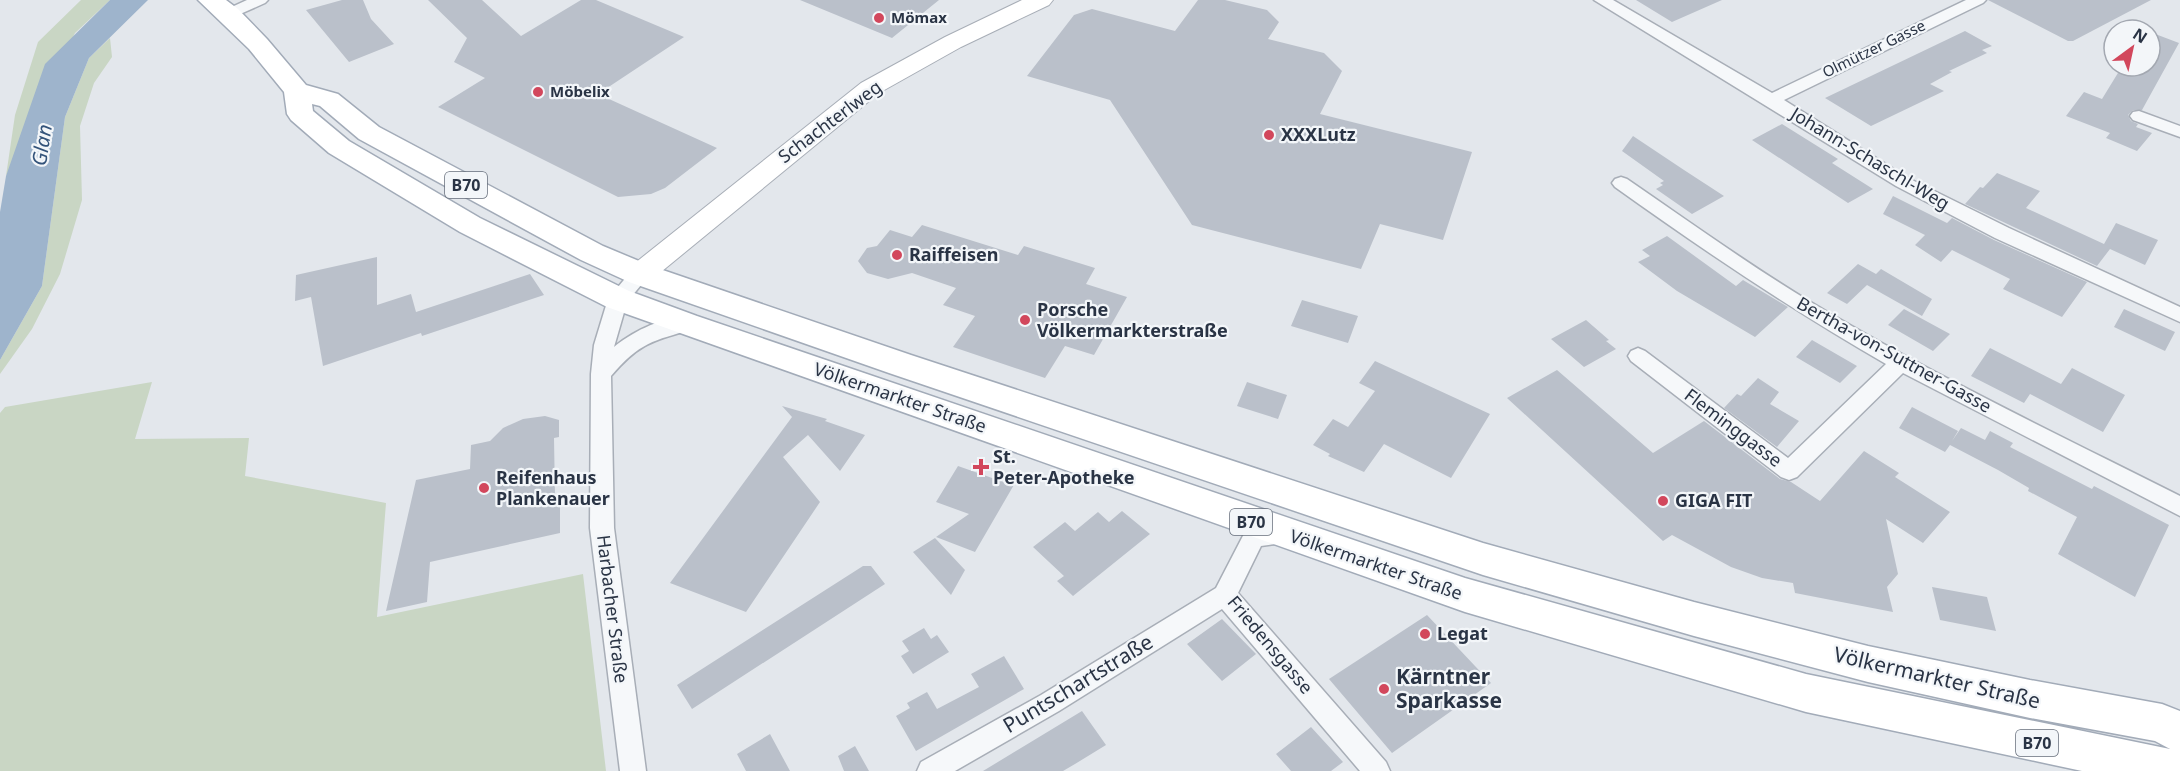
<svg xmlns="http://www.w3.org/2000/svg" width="2180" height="771" font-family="'Noto Sans',sans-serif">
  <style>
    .green { fill: #c9d6c4 }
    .water { fill: #9eb4cc }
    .building { fill: #bac0ca }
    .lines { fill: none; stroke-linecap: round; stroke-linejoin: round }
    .street-casing { stroke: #a8aeb7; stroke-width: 3 }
    .secondary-casing { stroke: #a8aeb7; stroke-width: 2 }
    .primary-casing { stroke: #a2abb8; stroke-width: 3 }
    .street { fill: #f6f8fa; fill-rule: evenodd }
    .secondary { fill: #fff; fill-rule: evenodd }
    .primary { fill: #fff; fill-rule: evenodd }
    .poi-dot { fill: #d2475c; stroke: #f3f6f9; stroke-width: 2 }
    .labels { text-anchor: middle; stroke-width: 4.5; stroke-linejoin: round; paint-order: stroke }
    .far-poi-label { font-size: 15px; font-weight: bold; fill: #2a3445; stroke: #f3f6f9; text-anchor: start }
    .far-street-label { font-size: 15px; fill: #2a3445; stroke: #f3f6f9 }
    .shield { fill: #f3f6f9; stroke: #666e7b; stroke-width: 1.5 }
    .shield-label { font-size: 16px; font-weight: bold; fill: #2a3445 }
    .street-label { font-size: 18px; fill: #2a3445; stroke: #f3f6f9 }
    .poi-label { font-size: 18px; font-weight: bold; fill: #2a3445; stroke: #f3f6f9; text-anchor: start }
    .water-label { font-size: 20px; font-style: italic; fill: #33537a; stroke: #f3f6f9 }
    .near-poi-label { font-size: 21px; font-weight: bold; fill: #2a3445; stroke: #f3f6f9; text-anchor: start }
    .near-street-label { font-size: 21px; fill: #2a3445; stroke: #f3f6f9 }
  </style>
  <rect width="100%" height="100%" fill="#e3e7ec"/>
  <path class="green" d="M81 0H110L75 33 6 176 15 115 38 42Z
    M110 38 112 57 94 83 80 126 82 200 60 274 32 329 0 374V360L42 286 65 117 89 58Z
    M152 382 135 439 249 438 245 476 386 503 377 617 583 574 606 771H0V413L5 407Z"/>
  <path class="water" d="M110 0H148L89 58 65 117 42 286 0 360V212L6 176 45 64Z"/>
  <path class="building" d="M342 0H363L371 19 394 44 349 62 306 10Z
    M428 0H482L521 36 581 0H596L684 37 598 94 717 148 665 188 651 194 618 197 438 107 485 78 454 62 467 38Z
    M800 0H939L892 38Z
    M1198 0H1225L1267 10 1279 22 1268 39 1324 53 1342 71 1320 114 1472 152 1443 240 1380 224 1361 269 1192 225 1110 100 1027 76 1074 15 1092 9 1175 31Z
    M1636 0H1722L1672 22Z
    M1988 0H2151L2073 41H2068Z
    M1965 31 1992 46 1982 50 1987 53 1949 71 1952 72 1930 84 1944 91 1871 126 1825 98Z
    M2150 32 2179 43 2142 110H2133L2128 115 2131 121 2138 124 2136 127 2152 133 2137 151 2106 138 2110 133 2066 116 2084 92 2102 99 2121 68 2128 71 2130 66H2150Z
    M1782 124 1838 159 1832 163 1873 189 1848 203 1752 140Z
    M1633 136 1684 170 1724 196 1692 214 1656 189 1663 185 1660 183 1664 181 1622 151Z
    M1997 173 2040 191 2026 208 2104 244 2116 223 2158 240 2145 265 2110 249 2097 266 1965 204 1980 187 1983 188Z
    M1893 196 1947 223 1952 218 1994 240 2087 282 2062 317 2003 289 2010 279 1952 250 1941 262 1915 245 1925 235 1883 214Z
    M922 225 1018 255 1024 246 1095 268 1086 284 1127 297 1094 355 1065 346 1045 378 953 347 975 316 943 305 956 288 912 273 888 279 867 273 858 261 867 248 877 246 890 230 912 237Z
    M1667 236 1736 286 1743 280 1788 307 1755 337 1677 291 1638 262 1650 256 1642 250Z
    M377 257V305L411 294 416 312 530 274 544 295 422 336 421 333 323 366 311 297 295 301 296 275Z
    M1858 264 1876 274 1881 269 1932 299 1922 316 1867 285 1847 304 1827 293Z
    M1302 300 1358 316 1348 343 1291 326Z
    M1904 309 1950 334 1933 351 1888 325Z
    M2124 309 2175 332 2165 351 2114 327Z
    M1586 320 1609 340 1606 341 1616 349 1584 367 1551 339Z
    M1812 340 1857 366 1840 383 1796 357Z
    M1990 348 2061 384 2072 368 2125 395 2103 432 2030 394 2024 403 1971 376Z
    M1375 361 1490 414 1451 478 1384 444 1364 472 1328 456 1330 454 1313 445 1333 419 1348 427 1375 391 1359 383Z
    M1557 370 1653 453 1704 421 1780 479 1791 482 1820 501 1864 451 1899 473 1895 477 1950 512 1923 543 1886 519 1898 574 1887 587 1893 612 1795 593 1793 583 1762 578 1731 567 1672 535 1663 541 1507 398Z
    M1758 378 1779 392 1770 404 1799 421 1777 447 1724 408 1737 394 1741 396Z
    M1247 382 1287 395 1278 419 1237 406Z
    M782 406 827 419 825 421 865 435 840 471 808 435 783 457 820 502 746 612 670 583 792 417Z
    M1912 407 1958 431 1952 441 1961 428 1985 440 1990 431 2013 443 2010 447 2092 489 2094 486 2169 525 2135 597 2058 554 2077 517 2028 491 2029 488 1998 470 1950 445 1945 452 1899 428Z
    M545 416 559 420V437L554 438 555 497 560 496V533L430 562 427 602 386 611 416 480 470 469 471 445 490 441 503 428 523 419Z
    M958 466 1012 485 1015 483 975 552 936 537 969 514 936 502Z
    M1122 511 1150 534 1073 596 1057 581 1064 576 1033 547 1065 522 1075 531 1098 512 1109 522Z
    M935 538 965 570 951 595 913 552Z
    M863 566H871L885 584 692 709 677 685Z
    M1932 587 1987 597 1996 631 1940 620Z
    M1427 615 1491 683 1392 753 1329 679Z
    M1222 619 1256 654 1222 681 1187 644Z
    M924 628 931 639 937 635 949 652 913 674 901 656 909 651 902 641Z
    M1004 656 1024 689 916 751 896 716 910 708 907 703 927 692 937 709 979 687 971 674Z
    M1082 711 1106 745 1075 764 1063 771H983Z
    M1311 727 1343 762 1331 771H1291L1276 754Z
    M770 734 790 771H746L737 754Z
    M855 746 869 771H844L838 756Z"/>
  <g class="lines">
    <defs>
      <path id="street" d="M247 0H268L265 3 229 19 221 14 223 11Z
        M1594 0H1613L1772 93 1966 0H1986L1983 3 1784 100 1908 178 2009 228 2180 307V322L1995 238 1896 186Z
        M2139 111 2180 126V137L2133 120 2130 116 2133 112Z
        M1621 177 1627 179C1687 220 1746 263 1809 301 1929 373 2055 433 2180 496V516L1903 373 1797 477 1789 480 1781 477 1631 361 1628 356 1631 351 1638 348 1645 351 1788 458 1886 364C1792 310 1703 250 1615 187L1612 183 1615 179Z
        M640 267 647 269 650 274 627 302 614 347C632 332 670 312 693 319L696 324 693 329C653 341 640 342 611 376L614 528 646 771H620L590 528 591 374 594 345 608 299 633 269Z
        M1281 525 1289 528 1293 535 1289 542 1261 546 1238 593 1386 762 1390 771H1360L1222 609 1059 711 955 771H917L921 762 1041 695 1216 588 1246 530Z"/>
      <path id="secondary" d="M1022 0H1053L1049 5 961 47 879 93 650 281 640 284 630 281 625 274 630 267 861 83 945 37Z"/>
      <path id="primary" d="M198 0H226L238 9 267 39 306 85 338 94 379 127 603 246 651 266 911 355 1483 543 1694 602 1868 646 2030 680 2162 704 2180 711V771H2082L1806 712 1465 612 607 307 460 232 329 153 291 120 287 114 284 92 249 49ZM312 104 320 106 359 139 581 260 629 282 889 373 1483 575 1694 636 1868 682 2030 718 2155 741 2170 749 1806 674 1465 578 697 316 629 291 480 218 349 141 313 111Z"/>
    </defs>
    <use href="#street" class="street-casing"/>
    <use href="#secondary" class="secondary-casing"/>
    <use href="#primary" class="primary-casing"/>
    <use href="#street" class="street"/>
    <use href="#secondary" class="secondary"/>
    <use href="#primary" class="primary"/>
  </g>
  <g class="poi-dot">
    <circle cx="879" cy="18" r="6"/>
    <circle cx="538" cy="92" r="6"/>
    <circle cx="1269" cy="135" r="6"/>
    <circle cx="897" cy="255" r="6"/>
    <circle cx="1025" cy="320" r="6"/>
    <path d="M978 458h6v6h6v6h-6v6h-6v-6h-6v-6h6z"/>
    <circle cx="484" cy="488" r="6"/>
    <circle cx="1663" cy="501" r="6"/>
    <circle cx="1425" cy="634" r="6"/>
    <circle cx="1384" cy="689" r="6"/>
  </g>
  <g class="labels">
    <g class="far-poi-label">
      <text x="891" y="23">Mömax</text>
      <text x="550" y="97">Möbelix</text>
    </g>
    <g class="far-street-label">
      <text transform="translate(1874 49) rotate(-26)" y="5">Olmützer Gasse</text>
    </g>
    <g class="shield">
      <rect x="445" y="172" width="42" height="26" rx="4.5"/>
      <rect x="1230" y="509" width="42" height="26" rx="4.5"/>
      <rect x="2016" y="730" width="42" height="26" rx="4.5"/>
    </g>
    <g class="shield-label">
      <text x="466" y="191">B70</text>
      <text x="1251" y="528">B70</text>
      <text x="2037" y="749">B70</text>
    </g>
    <g class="street-label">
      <text transform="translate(830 122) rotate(-37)" y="6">Schachterlweg</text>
      <text transform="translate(1870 159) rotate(31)" y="6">Johann-Schaschl-Weg</text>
      <text transform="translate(1894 355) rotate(29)" y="6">Bertha-von-Suttner-Gasse</text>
      <text transform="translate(900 398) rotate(19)" y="6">Völkermarkter Straße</text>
      <text transform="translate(1733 428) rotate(37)" y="6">Fleminggasse</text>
      <text transform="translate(1376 565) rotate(19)" y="6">Völkermarkter Straße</text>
      <text transform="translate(612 609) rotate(83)" y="6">Harbacher Straße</text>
      <text transform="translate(1270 645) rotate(50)" y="6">Friedensgasse</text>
    </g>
    <g class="poi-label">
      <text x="1281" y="141">XXXLutz</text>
      <text x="909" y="261">Raiffeisen</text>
      <text x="1037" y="316">Porsche<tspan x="1037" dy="21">Völkermarkterstraße</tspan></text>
      <text x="993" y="463">St.<tspan x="993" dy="21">Peter-Apotheke</tspan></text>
      <text x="496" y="484">Reifenhaus<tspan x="496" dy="21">Plankenauer</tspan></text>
      <text x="1675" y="507">GIGA FIT</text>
      <text x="1437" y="640">Legat</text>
    </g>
    <g class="water-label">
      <text transform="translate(42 145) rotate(-81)" y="7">Glan</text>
    </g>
    <g class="near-poi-label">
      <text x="1396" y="684">Kärntner<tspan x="1396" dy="24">Sparkasse</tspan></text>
    </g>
    <g class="near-street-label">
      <text transform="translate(1937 678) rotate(13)" y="7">Völkermarkter Straße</text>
      <text transform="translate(1078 684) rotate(-31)" y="7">Puntschartstraße</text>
    </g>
  </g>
  <g transform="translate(2132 48) rotate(33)"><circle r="28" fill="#f3f6f9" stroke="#a3a8b1" stroke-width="1.5"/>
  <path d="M0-4.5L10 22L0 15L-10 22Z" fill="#d2475c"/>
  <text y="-9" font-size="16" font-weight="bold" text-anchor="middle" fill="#2a3445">N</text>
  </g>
</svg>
